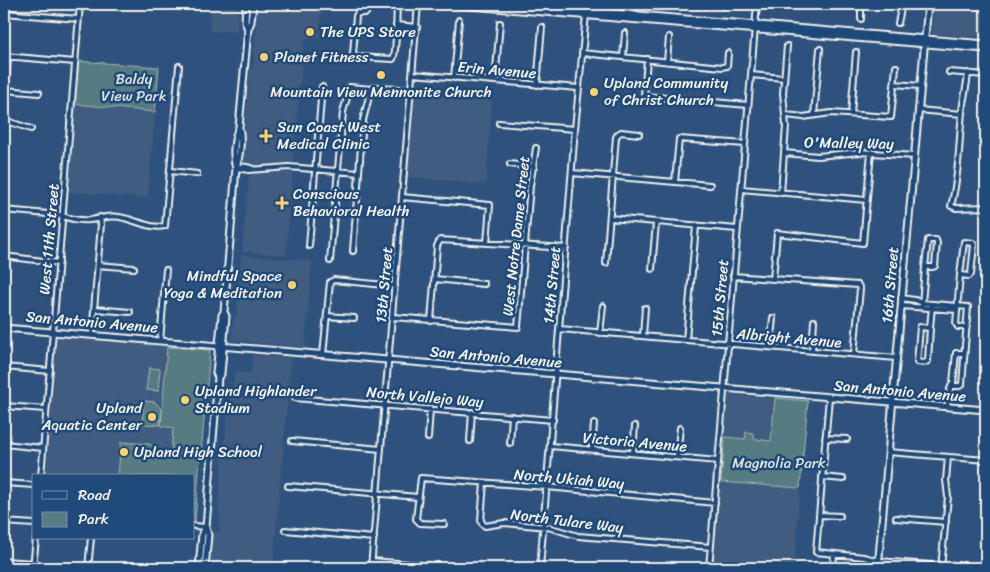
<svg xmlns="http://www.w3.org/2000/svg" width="990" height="572" font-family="Sriracha,sans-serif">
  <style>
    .built { fill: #405c81 }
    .green { fill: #577c81; stroke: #a6b6b4 }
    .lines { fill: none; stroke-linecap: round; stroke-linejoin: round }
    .minor-casing { stroke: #f4f1e8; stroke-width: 8 }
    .major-casing { stroke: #f4f1e8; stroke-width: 9 }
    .minor { stroke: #1f4a7a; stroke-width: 4 }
    .major { stroke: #1f4a7a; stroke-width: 5 }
    .poi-dot { fill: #ffd166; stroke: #1f4a7a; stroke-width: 2 }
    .labels { text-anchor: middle; stroke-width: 5; stroke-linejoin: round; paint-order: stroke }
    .poi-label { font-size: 15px; fill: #f4f1e8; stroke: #1f4a7a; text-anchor: start }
    .street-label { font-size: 15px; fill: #f4f1e8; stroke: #1f4a7a }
    .park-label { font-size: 15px; fill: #dcdfd9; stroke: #1f4a7a }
  </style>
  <rect width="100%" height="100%" fill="#2e527d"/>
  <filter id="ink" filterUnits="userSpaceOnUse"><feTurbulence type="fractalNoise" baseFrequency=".02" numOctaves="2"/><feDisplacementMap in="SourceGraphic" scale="10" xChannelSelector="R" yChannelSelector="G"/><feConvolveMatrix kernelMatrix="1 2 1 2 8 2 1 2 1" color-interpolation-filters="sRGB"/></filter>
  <g filter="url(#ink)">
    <path class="built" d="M211 4H239L237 32 210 31Z
      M258 4H322L319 38H304L293 163 265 166 244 164 242 161 250 69 253 68Z
      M934 4H986V37L932 34Z
      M415 94 492 100 486 185 407 177Z
      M75 104 155 112 148 198 69 192Z
      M279 172H293L286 255 242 252 249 175Z
      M241 255 312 261 305 348 232 340 233 321 237 315Z
      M57 337 210 350 195 522H194V476H46Z
      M252 355 291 358 273 568H207L211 533 213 531 219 532 220 520 218 506 224 440H225L229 401 234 386V376L232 372 251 373Z
      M728 394 775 398 771 441 725 437Z
      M721 482 800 488 794 568H713Z"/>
    <path class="green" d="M78 61 159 67 155 112 75 104Z
      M167 347 210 350 201 455 171 452 173 428 161 426Z
      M149 368 160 369 158 391 146 390Z
      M775 398 808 401 800 488 721 482 725 437 745 439 746 432 753 433 754 439 771 441Z
      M144 401 155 402 162 410 160 425 142 424Z
      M121 442 150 444C166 459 181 450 200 458L195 522 194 521V476H118Z"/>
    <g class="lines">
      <defs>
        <path id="minor" d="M359 4 358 13 356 16 353 54 356 57 393 59C397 52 396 18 397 7
          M861 4V19
          M723 6V4
          M4 13 78 19
          M358 13H366L368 9 366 5H359
          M898 23 902 4
          M396 25 417 27
          M396 28 416 30
          M582 53 722 67 727 66 728 53
          M4 56 75 62
          M623 57 625 33
          M647 59 644 96 748 105
          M667 62 669 37
          M949 72 986 75
          M968 73C967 87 963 99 962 112 959 143 959 176 951 206L956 208 986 207
          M413 74 578 88
          M751 75 784 78
          M454 78 459 20
          M495 81 500 23
          M894 84 920 86
          M537 85 542 27
          M5 90 39 93
          M4 109 8 57
          M918 110 962 114
          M851 114 856 52
          M786 115 803 117 831 113 891 117 896 67
          M814 115 820 49
          M4 120 31 129
          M499 123 575 129
          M784 153 818 156 860 152 914 156
          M510 164 534 167
          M236 168 249 170 289 167 359 173
          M236 168C243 166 247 166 253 169
          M171 171 197 174
          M572 173 710 185
          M675 182 679 139 745 144
          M741 189 867 200
          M781 193 786 126 783 93 787 46
          M402 197 490 205 487 243
          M4 210 59 215C69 218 78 221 89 220 101 219 111 214 124 218 138 221 150 229 165 226L179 66
          M610 218 737 229
          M928 240H936L937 243 935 266 933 267H925Z
          M964 242 973 243 974 245 971 274 969 276 960 275Z
          M309 246 322 87
          M353 251 363 120 371 89 375 87 412 90
          M4 256 59 263
          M330 261 343 112 350 87 371 89
          M606 263 616 137 618 134 621 132 639 134
          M98 265 134 268
          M652 269 656 223
          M960 275 956 324 958 327H967
          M733 276 858 285 860 289 854 354
          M435 279 484 284
          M773 279 777 233 863 243 871 152
          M901 298 915 300 922 303 968 307 962 385 959 386H951
          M922 305 925 267
          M901 306 957 310
          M95 309 130 312
          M327 316 354 318
          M393 317 518 327 530 186 536 148
          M431 321 437 246 440 240 566 248
          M920 327 930 328 928 361 924 363 917 362Z
          M930 328 932 306
          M560 329 896 358
          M600 333 603 306
          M92 335 101 224 100 217
          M643 336 645 308
          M686 340 696 226
          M160 341 166 270
          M770 347 773 318
          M812 351 814 321
          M323 355 330 282 334 280 395 286
          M4 367 50 371
          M829 397 816 552 864 557 879 561 942 566
          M295 398 553 420
          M4 406 46 409
          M947 407 950 389 953 383 956 353H965
          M428 438 430 409
          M825 438 847 439
          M292 441 381 449
          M470 441 472 412
          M510 443 512 416
          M4 444 43 448
          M551 446 718 461
          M592 449 594 424
          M633 452 635 426
          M888 452 986 460
          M677 457 680 428
          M41 476 80 4
          M822 477 843 479
          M4 483 34 485
          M484 483 481 520 482 523 485 526 504 523 548 527 578 536 711 547
          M288 486 418 497
          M819 515 840 516
          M896 518 946 522
          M4 522 34 524
          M444 524 420 523 416 519 421 478 547 487 715 503
          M194 526 206 527
          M285 530 374 538
          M4 561 34 563
          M372 561 458 568
          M33 568 36 538
          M88 568 91 538
          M371 568 418 4
          M540 568 575 129 587 4
          M709 568 757 4
          M833 568 834 554
          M941 568 948 497 946 480 948 457
          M986 568V564"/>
        <path id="major" d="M447 4 986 49
          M507 4 986 44
          M248 29 251 22 253 4
          M236 168C232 156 234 138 239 127L247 40 248 29 245 22 246 4
          M4 328 986 410
          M218 377 221 374 226 316 224 312
          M199 568 202 534 205 528
          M205 568 208 535 206 527 218 377 216 373 222 315 224 312 236 168C240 156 242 139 239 127
          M878 568 928 4"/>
      </defs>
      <use href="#minor" class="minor-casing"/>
      <use href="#major" class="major-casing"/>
      <use href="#minor" class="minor"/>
      <use href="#major" class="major"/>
    </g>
  </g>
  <g class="poi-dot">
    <circle cx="310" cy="32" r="5"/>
    <circle cx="264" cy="57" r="5"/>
    <circle cx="381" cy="75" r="5"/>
    <circle cx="594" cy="92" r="5"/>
    <path d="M263.5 128.5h5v5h5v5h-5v5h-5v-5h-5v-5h5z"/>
    <path d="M279.5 195.5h5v5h5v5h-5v5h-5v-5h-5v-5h5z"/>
    <circle cx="292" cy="285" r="5"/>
    <circle cx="185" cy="400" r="5"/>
    <circle cx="152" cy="417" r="5"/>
    <circle cx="124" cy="452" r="5"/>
  </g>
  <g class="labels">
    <g class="poi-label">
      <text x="320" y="37">The UPS Store</text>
      <text x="274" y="62">Planet Fitness</text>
      <text x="604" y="88">Upland Community<tspan x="604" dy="17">of Christ Church</tspan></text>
      <text x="381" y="97" text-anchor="middle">Mountain View Mennonite Church</text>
      <text x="277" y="132">Sun Coast West<tspan x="277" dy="17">Medical Clinic</tspan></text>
      <text x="293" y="199">Conscious<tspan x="293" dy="17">Behavioral Health</tspan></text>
      <text x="282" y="281" text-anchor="end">Mindful Space<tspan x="282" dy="17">Yoga &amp; Meditation</tspan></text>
      <text x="195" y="396">Upland Highlander<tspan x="195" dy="17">Stadium</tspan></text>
      <text x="142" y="413" text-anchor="end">Upland<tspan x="142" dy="17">Aquatic Center</tspan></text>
      <text x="134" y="457">Upland High School</text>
    </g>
    <g class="street-label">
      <text transform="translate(497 70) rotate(5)" y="5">Erin Avenue</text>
      <text transform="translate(849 143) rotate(1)" y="5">O'Malley Way</text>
      <text transform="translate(516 236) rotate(-84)" y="5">West Notre Dame Street</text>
      <text transform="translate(49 239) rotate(-85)" y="5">West 11th Street</text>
      <text transform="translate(384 285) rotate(-85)" y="5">13th Street</text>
      <text transform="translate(552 285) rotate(-85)" y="5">14th Street</text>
      <text transform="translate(890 285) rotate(-85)" y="5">16th Street</text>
      <text transform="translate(720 298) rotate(-85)" y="5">15th Street</text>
      <text transform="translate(92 322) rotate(5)" y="5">San Antonio Avenue</text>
      <text transform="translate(789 338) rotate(5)" y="5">Albright Avenue</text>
      <text transform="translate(496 357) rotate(5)" y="5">San Antonio Avenue</text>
      <text transform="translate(900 391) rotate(5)" y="5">San Antonio Avenue</text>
      <text transform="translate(425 397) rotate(5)" y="5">North Vallejo Way</text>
      <text transform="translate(635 442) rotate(5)" y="5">Victoria Avenue</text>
      <text transform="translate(569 479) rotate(5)" y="5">North Ukiah Way</text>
      <text transform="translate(567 521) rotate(7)" y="5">North Tulare Way</text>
    </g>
    <g class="park-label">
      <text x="134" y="84">Baldy<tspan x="134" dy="17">View Park</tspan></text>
      <text x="779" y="468">Magnolia Park</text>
    </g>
  </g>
  <rect width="990" height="572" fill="none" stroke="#1f4a7a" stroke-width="20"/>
  <rect x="10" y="10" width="970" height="552" fill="none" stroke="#f4f1e8" stroke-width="2" filter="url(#ink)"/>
  <rect x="32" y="474" width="162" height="65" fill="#1f4a7a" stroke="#748da6"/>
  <rect x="42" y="491" width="25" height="8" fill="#1f4a7a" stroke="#748da6"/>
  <text x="78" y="500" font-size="15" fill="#f4f1e8">Road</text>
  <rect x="42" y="512" width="25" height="15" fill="#577c81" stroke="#748da6"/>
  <text x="78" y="524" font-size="15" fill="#f4f1e8">Park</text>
</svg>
